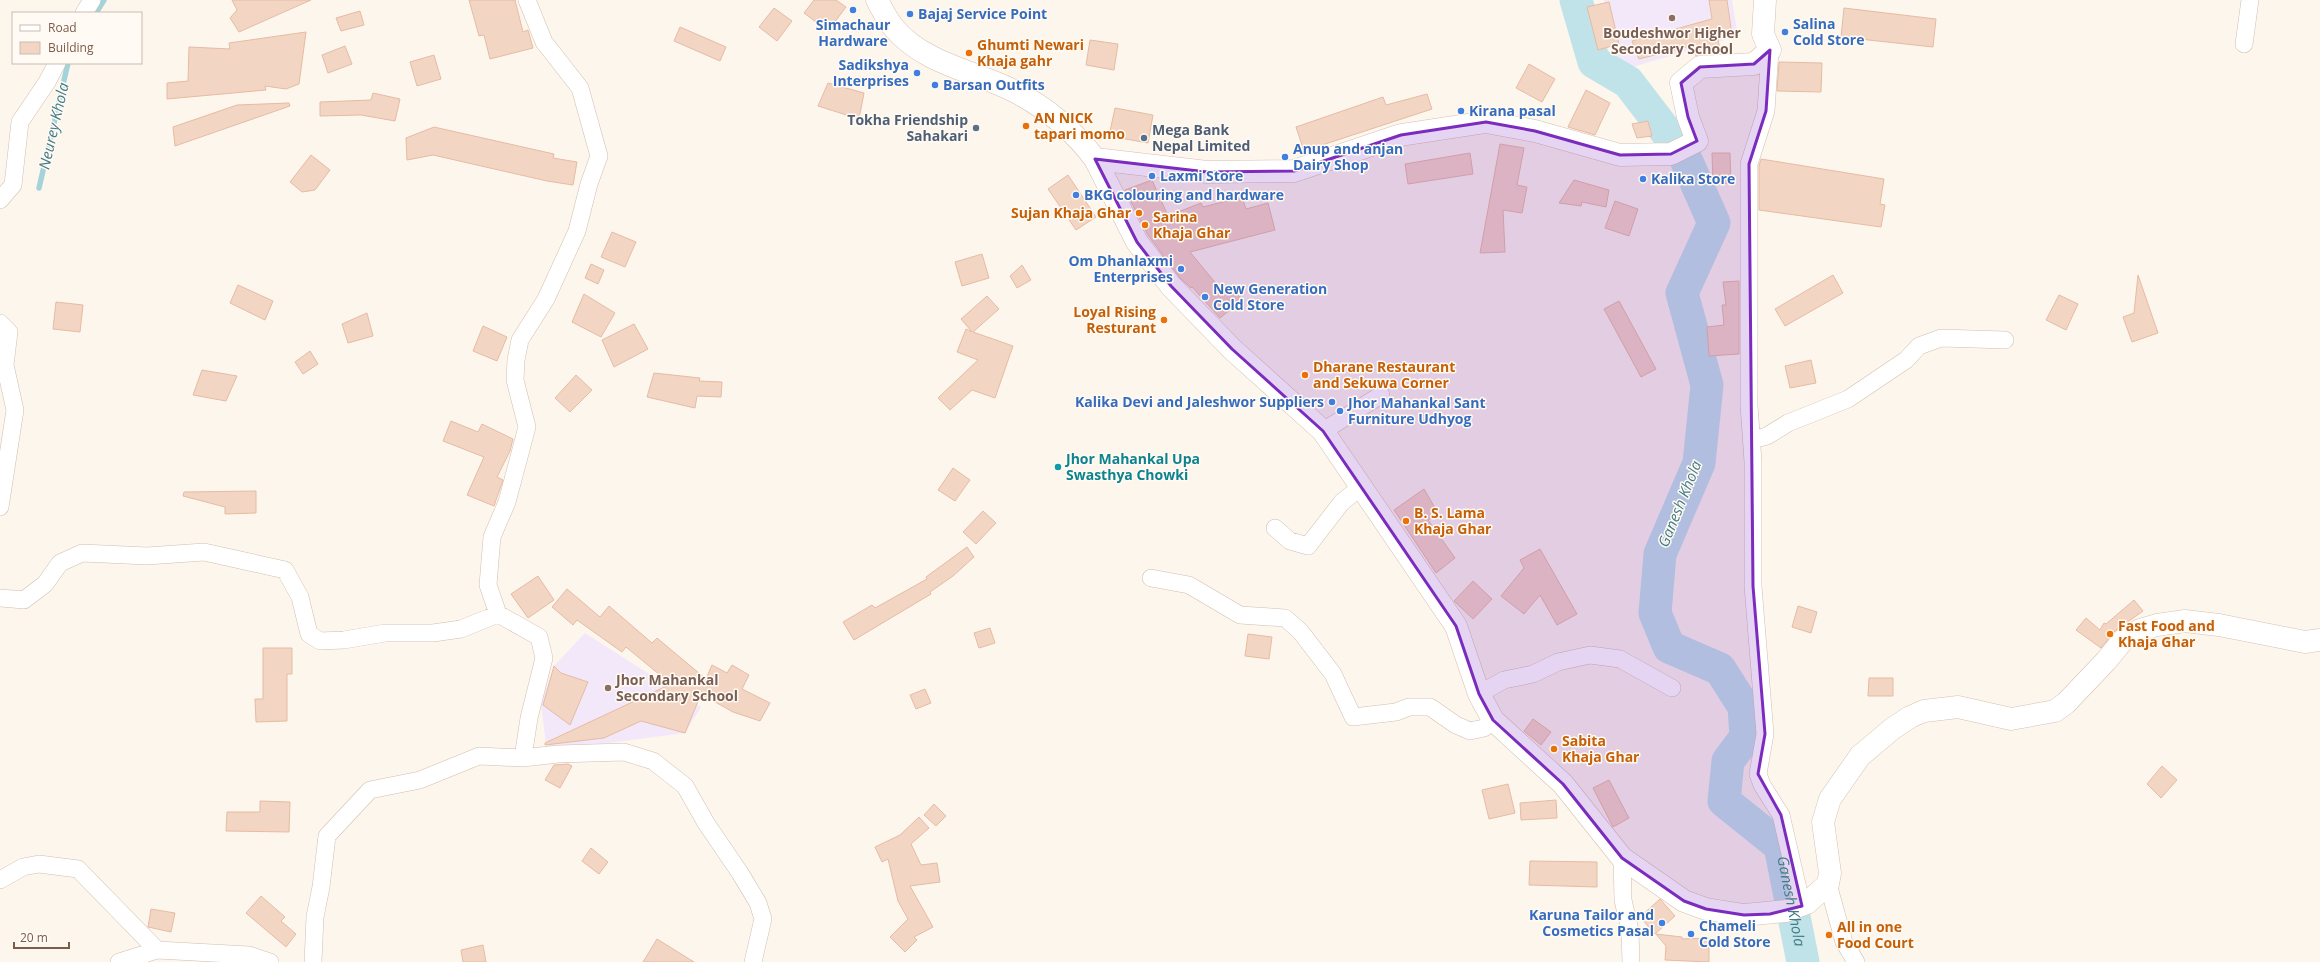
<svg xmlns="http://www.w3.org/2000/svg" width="2320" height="962" font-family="'Open Sans',sans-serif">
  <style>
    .education { fill: #f3e8fa }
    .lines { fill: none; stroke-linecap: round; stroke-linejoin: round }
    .stream { stroke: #a5d3da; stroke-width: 5.5 }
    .river { stroke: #bfe3e8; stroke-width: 33 }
    .building { fill: #f3d5c3; stroke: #e6bba3 }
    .street-casing { stroke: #d1beb0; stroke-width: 18 }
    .secondary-casing { stroke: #d6c0b0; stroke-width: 23 }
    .street { stroke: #fff; stroke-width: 17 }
    .secondary { stroke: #fff; stroke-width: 22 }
    .marked { fill: #7b2cbf; fill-opacity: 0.2; stroke: #7b2cbf; stroke-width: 3; stroke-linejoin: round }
    .shop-dot { fill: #3f7fe0; stroke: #fffaf3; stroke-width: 1.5 }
    .education-dot { fill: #8d6e63; stroke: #fffaf3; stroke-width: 1.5 }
    .food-dot { fill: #e8710a; stroke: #fffaf3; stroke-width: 1.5 }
    .service-dot { fill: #5c6f8a; stroke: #fffaf3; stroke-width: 1.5 }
    .culture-dot { fill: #0f9aa8; stroke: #fffaf3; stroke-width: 1.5 }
    .labels { text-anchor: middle; stroke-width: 3; stroke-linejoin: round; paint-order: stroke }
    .shop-label { font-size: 14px; font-weight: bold; fill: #366cbe; stroke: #fffaf3; text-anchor: start }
    .education-label { font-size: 14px; font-weight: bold; fill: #785e54; stroke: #fffaf3 }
    .food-label { font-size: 14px; font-weight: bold; fill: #c56008; stroke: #fffaf3; text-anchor: start }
    .service-label { font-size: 14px; font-weight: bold; fill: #4e5e75; stroke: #fffaf3; text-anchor: end }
    .culture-label { font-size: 14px; font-weight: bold; fill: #0d838f; stroke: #fffaf3; text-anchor: start }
    .water-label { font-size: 15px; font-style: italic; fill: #437c86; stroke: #fffaf3 }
  </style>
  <rect width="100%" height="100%" fill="#fdf6ec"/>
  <path class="education" d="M1604 0H1732L1738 36 1619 71Z
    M585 633 701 707 685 733 577 747 552 749 546 744 541 704 554 666Z"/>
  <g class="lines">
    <path class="stream" d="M96 13 104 0
      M39 188 68 63"/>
    <path class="river" id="s1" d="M1576 0 1594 62 1628 82 1684 155 1714 223 1682 293 1707 385 1699 463 1660 554 1655 613 1669 647 1720 669 1744 707 1746 737 1728 761 1724 801 1780 846 1803 962"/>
  </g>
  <path class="building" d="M232 0H311L239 32 230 18 237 10Z
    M469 0H515L523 32 528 30 533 48 490 59 484 35 479 36Z
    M814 0H836L846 7 828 31 804 13Z
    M1709 0H1727L1732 35 1718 39 1720 51 1696 56 1694 45 1639 59 1632 41 1712 19Z
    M1609 2 1619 44 1598 50 1587 7Z
    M774 8 792 21 777 41 759 27Z
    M1844 8 1936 19 1933 47 1841 37Z
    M360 11 364 25 341 31 336 18Z
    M680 27 726 47 720 61 674 41Z
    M306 32 299 84 286 89 265 86 266 90 167 99V83L188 81 189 47 230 49 229 43Z
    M1090 40 1118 44 1114 70 1086 65Z
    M345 46 352 64 328 73 322 55Z
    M434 55 441 79 417 86 410 62Z
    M1779 62 1822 63 1821 92 1777 91Z
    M1529 64 1555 79 1542 102 1516 88Z
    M828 83 864 93 859 119 818 106Z
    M1586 90 1610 103 1595 135 1568 127Z
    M373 93 400 99 395 121 361 115 320 116V102L371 100Z
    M1427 94 1432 109 1304 151 1296 127 1383 97 1386 105Z
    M289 103 290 106 175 146 173 127 237 105Z
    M1115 108 1153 115 1148 143 1109 136Z
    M1648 121 1652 136 1637 138 1632 124Z
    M434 127 554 154 553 158 577 162 573 185 547 181 433 155 407 160 406 138Z
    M1500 144 1524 148 1517 185 1527 187 1522 213 1503 210 1505 252 1480 253Z
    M1470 153 1473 174 1408 184 1405 164Z
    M1712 153H1730L1731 183 1713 184Z
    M311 155 330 170 315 190 302 192 290 182Z
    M1761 159 1884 179 1880 204 1885 205 1881 227 1759 210V166Z
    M1068 175 1096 217 1076 230 1048 189Z
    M1152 180 1168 216 1201 203 1203 207 1242 197 1246 209 1268 203 1275 230 1190 252 1222 291 1230 285 1242 300 1220 318 1192 287 1191 288 1180 278 1148 235 1125 190Z
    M1574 180 1609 190 1606 207 1582 202 1581 206 1559 203Z
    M1615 201 1638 209 1629 236 1605 228Z
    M612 232 636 242 625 267 601 257Z
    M982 254 989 278 962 286 955 262Z
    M591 264 604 270 598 284 585 278Z
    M1022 265 1031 280 1017 288 1010 276Z
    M1833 275 1843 293 1785 326 1775 309Z
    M2138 275 2158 333 2132 342 2123 317 2134 313Z
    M1739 281V354L1709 356 1707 327 1724 325 1722 305H1726L1723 282Z
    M238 285 273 301 265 320 230 303Z
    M584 294 615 313 601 337 572 322Z
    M2059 295 2078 304 2066 330 2046 320Z
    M987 296 999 309 973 332 1013 346 995 398 972 390 950 410 938 398 978 360 957 352 966 329 972 332 961 319Z
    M1619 301 1656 369 1641 377 1604 309Z
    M56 302 83 305 80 332 53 329Z
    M367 313 373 336 348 343 342 324Z
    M634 324 648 349 614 367 602 340Z
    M483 326 507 337 497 361 473 351Z
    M310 351 318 364 303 374 295 362Z
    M1811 360 1816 383 1790 388 1785 366Z
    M202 370 237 376 226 401 193 395Z
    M654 373 700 378 699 381 722 382 721 397 697 396 695 408 647 397Z
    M576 375 592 390 570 412 555 398Z
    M451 421 478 432 482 424 513 439 510 451 497 477 503 480 494 506 467 495 484 457 443 441Z
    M953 468 970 480 955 501 938 490Z
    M1424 489 1438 513 1428 520 1455 558 1436 573 1394 510Z
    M256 491V513L225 514V507L183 496 184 492Z
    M983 511 996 523 976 544 963 532Z
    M967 547 974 557 953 576 930 592 931 594 854 640 843 622 872 605 875 608 927 579 926 577Z
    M1540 549 1577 614 1557 625 1540 595 1524 614 1501 596 1524 568 1520 560Z
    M538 576 554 600 528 618 511 594Z
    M1473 581 1492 599 1473 619 1454 601Z
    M567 589 600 617 609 606 652 643 657 638 706 679 712 665 727 673 732 665 749 675 742 689 770 703 760 721 733 712 701 694 685 733 641 721 604 738 545 745V743L671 684 626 647 622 652 577 620 573 625 552 607Z
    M2134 600 2143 611 2115 631 2101 648 2076 630 2086 618 2100 630 2104 623 2106 624Z
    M1798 606 1817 612 1811 633 1792 627Z
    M990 628 995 643 979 648 974 633Z
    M1248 634 1272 637 1269 659 1245 656Z
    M263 648H292V674H287V721L256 722 255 699H263Z
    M554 666 561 673 588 682 570 725 543 705Z
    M1869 678H1893V696H1868Z
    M925 689 931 703 916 709 910 695Z
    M1533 719 1551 732 1541 745 1524 731Z
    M568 764 572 766 560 788 545 780 554 765Z
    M2162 766 2177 780 2161 798 2147 784Z
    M1609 780 1629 818 1613 827 1593 788Z
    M1508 784 1515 813 1489 819 1482 790Z
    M1556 800 1557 818 1521 820 1520 803Z
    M260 801 290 802 289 832 226 831 227 812H260Z
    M934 804 946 816 936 826 924 815Z
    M919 817 929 828 911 844 921 865 937 863 940 882 910 886 933 927 914 937 917 940 905 952 890 937 908 919 898 901 888 859 882 862 875 847 900 835Z
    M591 848 608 862 599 874 582 861Z
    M1530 861 1597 862V887L1529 885Z
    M261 896 285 917 281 921 296 934 286 947 246 913Z
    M1660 899 1675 916 1655 934 1640 917Z
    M151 909 175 913 171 932 148 927Z
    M1656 934 1682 937V939L1709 938V962L1665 960 1666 946Z
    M657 939 694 962H643Z
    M483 945 486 962H463L461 950Z"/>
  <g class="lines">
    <defs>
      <path id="street" d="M84 13 92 0
        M2244 44 2250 0
        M1770 50 1766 111 1749 164V405L1753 462V586L1765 734 1758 774 1762 785 1781 815 1802 906
        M0 200 13 185 20 122 47 82 57 63
        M0 323 9 332 5 365 15 410 0 507
        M1323 431 1381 395
        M1752 440 1767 436 1788 423 1848 399 1906 360 1919 346 1941 338 2005 340
        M1275 528 1290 541 1308 546 1342 502 1361 487
        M1151 578 1189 585 1240 615 1285 618 1300 631 1333 674 1353 717 1396 712 1409 707H1430L1456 725 1470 731 1484 728 1493 720
        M0 598 24 600 45 584 60 563 82 553 147 556 204 552 285 570 300 597 309 634 320 641 344 640 385 633H433L461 629 498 614
        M1479 694 1504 680 1533 674 1558 662 1590 655 1620 659 1672 688
        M523 758 529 718 544 658 539 637 498 614 488 585 492 537 507 502 527 427 515 380 516 360 520 340 546 299 577 231 589 184 599 156 580 88 544 42 527 0
        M1622 858 1623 900 1630 931 1631 962
        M0 880 23 867 39 864 78 869 157 950
        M1828 884 1844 942 1856 962
        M119 962 157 950 249 955 270 962
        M313 962 315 917 321 887 327 836 370 790 420 780 479 756 523 758 558 754 624 752 653 761 685 786 706 823 740 873 758 903 763 919 753 962"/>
      <path id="secondary" d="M877 0C882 9 887 20 894 28 924 64 975 71 1014 91 1045 107 1074 131 1095 159L1137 242 1171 286 1232 349 1323 431 1456 626 1479 694 1493 720 1563 784 1622 858 1684 901 1706 909 1744 915 1786 911 1807 903 1828 884 1830 873 1823 822 1830 799 1860 756 1892 729 1910 717 1924 711 1958 707 2011 719 2055 711 2066 703 2106 661 2124 639 2140 630 2157 625 2185 621 2219 625 2305 642 2320 640
        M1095 159 1207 172 1294 171 1401 135 1486 122 1535 131 1620 155 1671 154 1697 141 1688 117 1681 83 1700 67 1754 64 1770 50 1763 34 1765 0"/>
    </defs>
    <use href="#street" class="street-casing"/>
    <use href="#secondary" class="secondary-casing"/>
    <use href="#street" class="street"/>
    <use href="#secondary" class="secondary"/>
  </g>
  <path class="marked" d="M1770 50 1766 111 1749 164 1753 586 1765 734 1758 774 1781 815 1802 906 1770 914 1744 915 1706 909 1684 901 1622 858 1563 784 1493 720 1479 694 1456 626 1323 431 1232 349 1171 286 1137 242 1095 159 1207 172 1294 171 1401 135 1486 122 1535 131 1620 155 1671 154 1697 141 1688 117 1681 83 1700 67 1754 64Z"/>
  <g class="shop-dot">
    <circle cx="853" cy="10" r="4"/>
    <circle cx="910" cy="14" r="4"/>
    <circle cx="1785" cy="32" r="4"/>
    <circle cx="917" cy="73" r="4"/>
    <circle cx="935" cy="85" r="4"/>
    <circle cx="1461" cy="111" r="4"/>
    <circle cx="1285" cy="157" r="4"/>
    <circle cx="1152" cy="176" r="4"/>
    <circle cx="1643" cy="179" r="4"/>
    <circle cx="1076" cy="195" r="4"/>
    <circle cx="1181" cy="269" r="4"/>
    <circle cx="1205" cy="297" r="4"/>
    <circle cx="1332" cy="402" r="4"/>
    <circle cx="1340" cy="411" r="4"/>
    <circle cx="1662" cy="923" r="4"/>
    <circle cx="1691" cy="934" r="4"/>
  </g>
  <g class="education-dot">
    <circle cx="1672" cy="18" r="4"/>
    <circle cx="608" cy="688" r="4"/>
  </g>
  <g class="food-dot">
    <circle cx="969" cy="53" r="4"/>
    <circle cx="1026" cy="126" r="4"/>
    <circle cx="1139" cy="213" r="4"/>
    <circle cx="1145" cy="225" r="4"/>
    <circle cx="1164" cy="320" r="4"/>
    <circle cx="1305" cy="375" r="4"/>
    <circle cx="1406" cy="521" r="4"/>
    <circle cx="2110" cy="634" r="4"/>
    <circle cx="1554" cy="749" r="4"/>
    <circle cx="1829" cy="935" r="4"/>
  </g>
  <g class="service-dot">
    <circle cx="976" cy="128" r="4"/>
    <circle cx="1144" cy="138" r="4"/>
  </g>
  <circle class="culture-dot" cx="1058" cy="467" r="4"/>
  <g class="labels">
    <g class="shop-label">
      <text x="918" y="19">Bajaj Service Point</text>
      <text x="1793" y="29">Salina<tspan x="1793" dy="16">Cold Store</tspan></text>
      <text x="853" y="30" text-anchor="middle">Simachaur<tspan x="853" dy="16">Hardware</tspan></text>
      <text x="909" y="70" text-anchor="end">Sadikshya<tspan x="909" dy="16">Interprises</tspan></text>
      <text x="943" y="90">Barsan Outfits</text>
      <text x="1469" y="116">Kirana pasal</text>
      <text x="1293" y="154">Anup and anjan<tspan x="1293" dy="16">Dairy Shop</tspan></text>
      <text x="1160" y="181">Laxmi Store</text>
      <text x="1651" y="184">Kalika Store</text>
      <text x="1084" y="200">BKG colouring and hardware</text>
      <text x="1173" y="266" text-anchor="end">Om Dhanlaxmi<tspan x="1173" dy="16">Enterprises</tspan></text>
      <text x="1213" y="294">New Generation<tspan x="1213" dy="16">Cold Store</tspan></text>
      <text x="1324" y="407" text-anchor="end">Kalika Devi and Jaleshwor Suppliers</text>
      <text x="1348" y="408">Jhor Mahankal Sant<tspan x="1348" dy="16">Furniture Udhyog</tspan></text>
      <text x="1654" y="920" text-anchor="end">Karuna Tailor and<tspan x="1654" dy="16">Cosmetics Pasal</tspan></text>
      <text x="1699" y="931">Chameli<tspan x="1699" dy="16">Cold Store</tspan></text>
    </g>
    <g class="education-label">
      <text x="1672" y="38">Boudeshwor Higher<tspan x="1672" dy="16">Secondary School</tspan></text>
      <text x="616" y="685" text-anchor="start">Jhor Mahankal<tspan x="616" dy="16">Secondary School</tspan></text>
    </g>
    <g class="food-label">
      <text x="977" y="50">Ghumti Newari<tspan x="977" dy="16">Khaja gahr</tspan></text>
      <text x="1034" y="123">AN NICK<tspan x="1034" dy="16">tapari momo</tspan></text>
      <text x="1131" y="218" text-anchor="end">Sujan Khaja Ghar</text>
      <text x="1153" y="222">Sarina<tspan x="1153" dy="16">Khaja Ghar</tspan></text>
      <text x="1156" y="317" text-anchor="end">Loyal Rising<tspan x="1156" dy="16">Resturant</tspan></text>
      <text x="1313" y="372">Dharane Restaurant<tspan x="1313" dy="16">and Sekuwa Corner</tspan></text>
      <text x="1414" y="518">B. S. Lama<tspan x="1414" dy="16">Khaja Ghar</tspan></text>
      <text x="2118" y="631">Fast Food and<tspan x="2118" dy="16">Khaja Ghar</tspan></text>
      <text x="1562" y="746">Sabita<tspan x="1562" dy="16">Khaja Ghar</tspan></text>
      <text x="1837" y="932">All in one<tspan x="1837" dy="16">Food Court</tspan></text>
    </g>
    <g class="service-label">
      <text x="968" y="125">Tokha Friendship<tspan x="968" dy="16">Sahakari</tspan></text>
      <text x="1152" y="135" text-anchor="start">Mega Bank<tspan x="1152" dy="16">Nepal Limited</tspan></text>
    </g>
    <g class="culture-label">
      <text x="1066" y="464">Jhor Mahankal Upa<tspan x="1066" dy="16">Swasthya Chowki</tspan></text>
    </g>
    <g class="water-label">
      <text transform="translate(54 126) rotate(-77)" y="5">Neurey Khola</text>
      <text transform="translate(1680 504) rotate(-68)" y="5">Ganesh Khola</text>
      <text dy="5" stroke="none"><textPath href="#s1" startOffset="1045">Ganesh Khola</textPath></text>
    </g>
  </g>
  <rect x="12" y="12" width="130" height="52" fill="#fffaf3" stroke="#cabbb1"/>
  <rect x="20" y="25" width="20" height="6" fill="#ffffff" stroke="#cabbb1"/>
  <text x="48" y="32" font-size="12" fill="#7a5c4d">Road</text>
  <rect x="20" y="42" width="20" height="12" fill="#f3d5c3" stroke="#cabbb1"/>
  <text x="48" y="52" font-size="12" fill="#7a5c4d">Building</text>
  <path d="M14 942v6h55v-6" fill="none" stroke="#7a5c4d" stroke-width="2"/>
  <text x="20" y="942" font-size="12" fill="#7a5c4d" stroke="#fffaf3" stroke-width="3" paint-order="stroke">20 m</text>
</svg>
